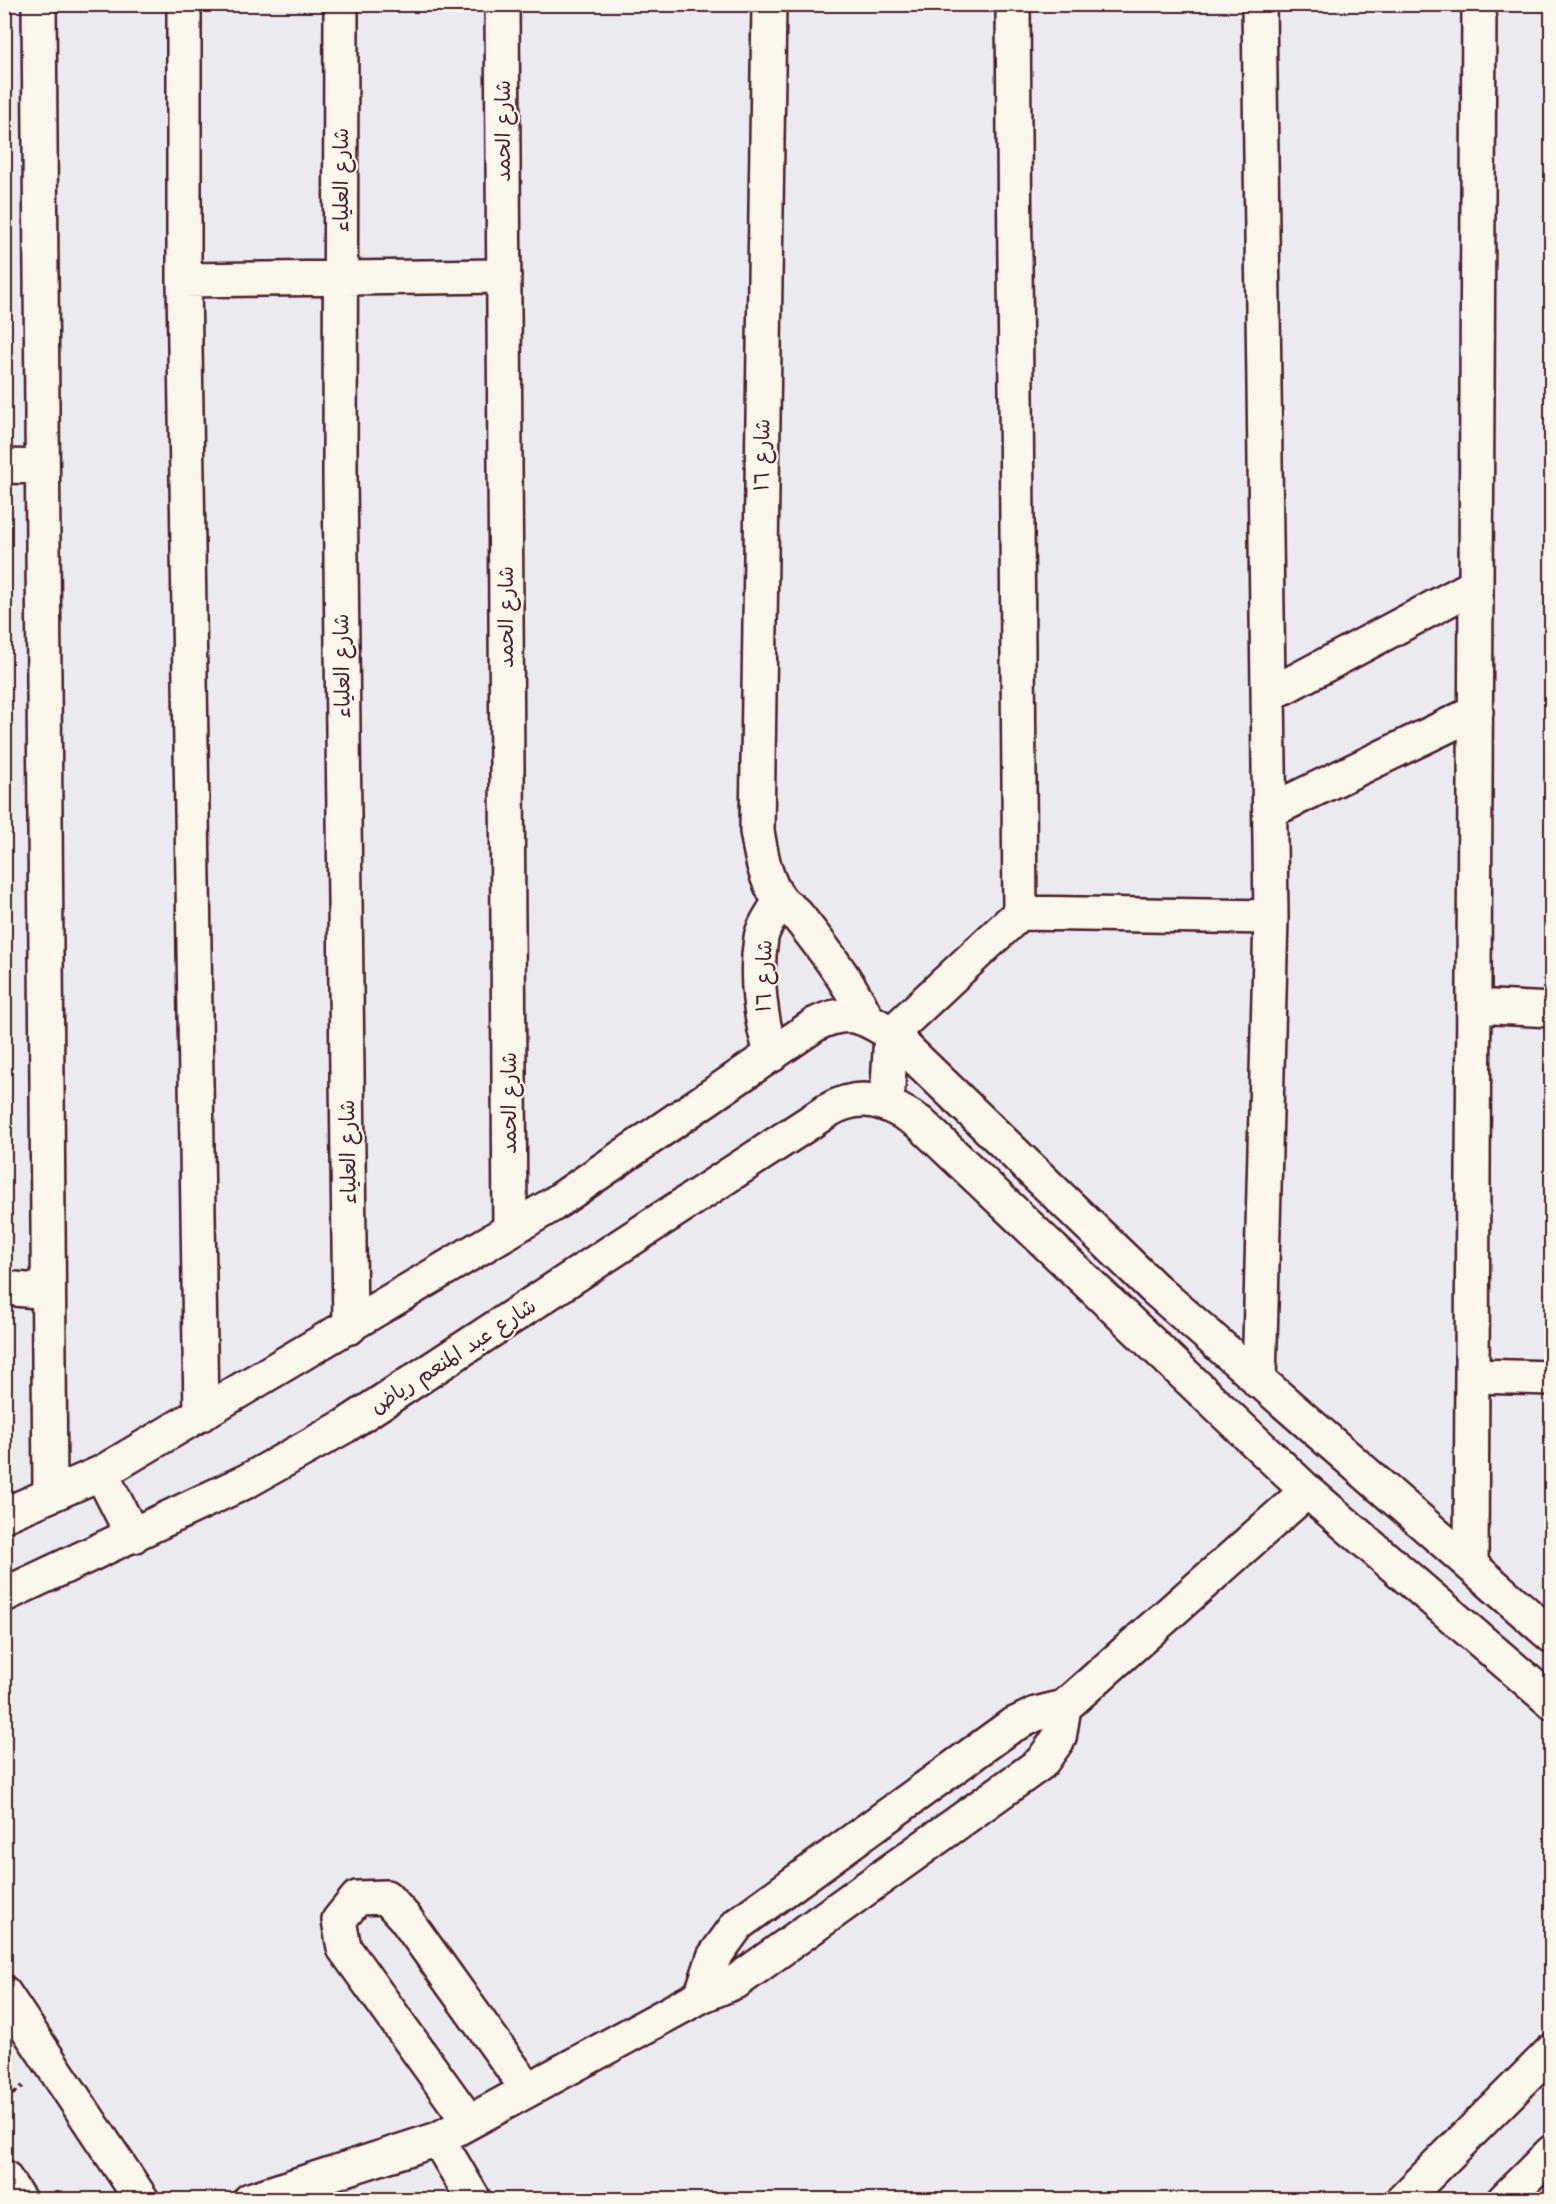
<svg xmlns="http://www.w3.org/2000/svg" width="1556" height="2204" font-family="'Shantell Sans','Playpen Sans Arabic',sans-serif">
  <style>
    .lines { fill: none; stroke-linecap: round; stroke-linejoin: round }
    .minor-casing { stroke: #4a1f2b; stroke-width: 38 }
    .major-casing { stroke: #4a1f2b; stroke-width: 38 }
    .path { stroke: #4a1f2b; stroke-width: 4; stroke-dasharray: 6 4.5; stroke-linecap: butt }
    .minor { stroke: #fbf7ec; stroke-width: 33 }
    .major { stroke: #fbf7ec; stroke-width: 33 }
    .labels { text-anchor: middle; stroke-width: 4.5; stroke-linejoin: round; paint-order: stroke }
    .street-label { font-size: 21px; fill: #4a1f2b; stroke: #fbf7ec }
  </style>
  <rect width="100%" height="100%" fill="#eceaf1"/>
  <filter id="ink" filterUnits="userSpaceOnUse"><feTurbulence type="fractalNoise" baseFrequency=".0167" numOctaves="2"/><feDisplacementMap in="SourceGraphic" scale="12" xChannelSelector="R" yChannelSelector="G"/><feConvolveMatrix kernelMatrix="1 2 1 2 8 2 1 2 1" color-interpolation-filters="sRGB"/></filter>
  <g filter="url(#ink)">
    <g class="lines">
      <defs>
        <path id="minor" d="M39 4 50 1494
          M184 4V280L201 1414
          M341 4 340 476 350 1327
          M502 4 510 1230
          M769 4 757 831C761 854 765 881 780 900 784 906 792 909 797 915 823 948 848 980 866 1017
          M1013 4 1020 913
          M184 280 504 276
          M4 466 42 467
          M1269 695 1476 585
          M1270 811 1476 712
          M1475 1006 1552 1010
          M772 1055C760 1020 755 975 761 938 763 926 774 912 780 901
          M887 1103 891 1034 1020 913 1271 917
          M4 1288 48 1292
          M1473 1376 1552 1378
          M1259 1382 1271 917 1259 4
          M1471 1565 1479 4
          M4 1993 142 2200
          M701 1996 714 1957 738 1924 1011 1726 1036 1714 1064 1707 1307 1491
          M469 2122 344 1948 339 1920 357 1898 386 1897 405 1918 528 2090
          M438 2139 474 2200
          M4 2177 19 2200
          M250 2200 438 2139 701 1996 737 1981 1041 1763 1059 1738 1064 1707"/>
        <path id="major" d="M101 1473 133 1536
          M4 1515 101 1473 510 1230 552 1205 816 1024C848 1008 864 1016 891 1034L1155 1289 1552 1636
          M4 1595 247 1481 345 1426 827 1111C863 1090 888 1102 920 1123L1307 1491 1552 1702
          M1403 2200 1552 2051
          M1504 2200 1552 2152"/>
      </defs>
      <use href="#minor" class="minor-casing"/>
      <use href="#major" class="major-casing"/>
      <path class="path" d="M4 2101 23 2086"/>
      <use href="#minor" class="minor"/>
      <use href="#major" class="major"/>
    </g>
  </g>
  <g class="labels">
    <g class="street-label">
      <text transform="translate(503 131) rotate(-90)" y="7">شارع الحمد</text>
      <text transform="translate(341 180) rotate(-90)" y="7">شارع العلياء</text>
      <text transform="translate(762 455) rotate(-89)" y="7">شارع ١٦</text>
      <text transform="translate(506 617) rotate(-90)" y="7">شارع الحمد</text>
      <text transform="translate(342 666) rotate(-91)" y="7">شارع العلياء</text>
      <text transform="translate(764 976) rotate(-89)" y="7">شارع ١٦</text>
      <text transform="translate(509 1103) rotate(-90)" y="7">شارع الحمد</text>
      <text transform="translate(348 1152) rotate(-91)" y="7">شارع العلياء</text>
      <text transform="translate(453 1356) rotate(-33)" y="7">شارع عبد المنعم رياض</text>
    </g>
  </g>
  <rect width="1556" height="2204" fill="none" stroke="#fbf7ec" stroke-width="24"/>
  <rect x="12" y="12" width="1532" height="2180" fill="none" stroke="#4a1f2b" stroke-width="2" filter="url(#ink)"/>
</svg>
